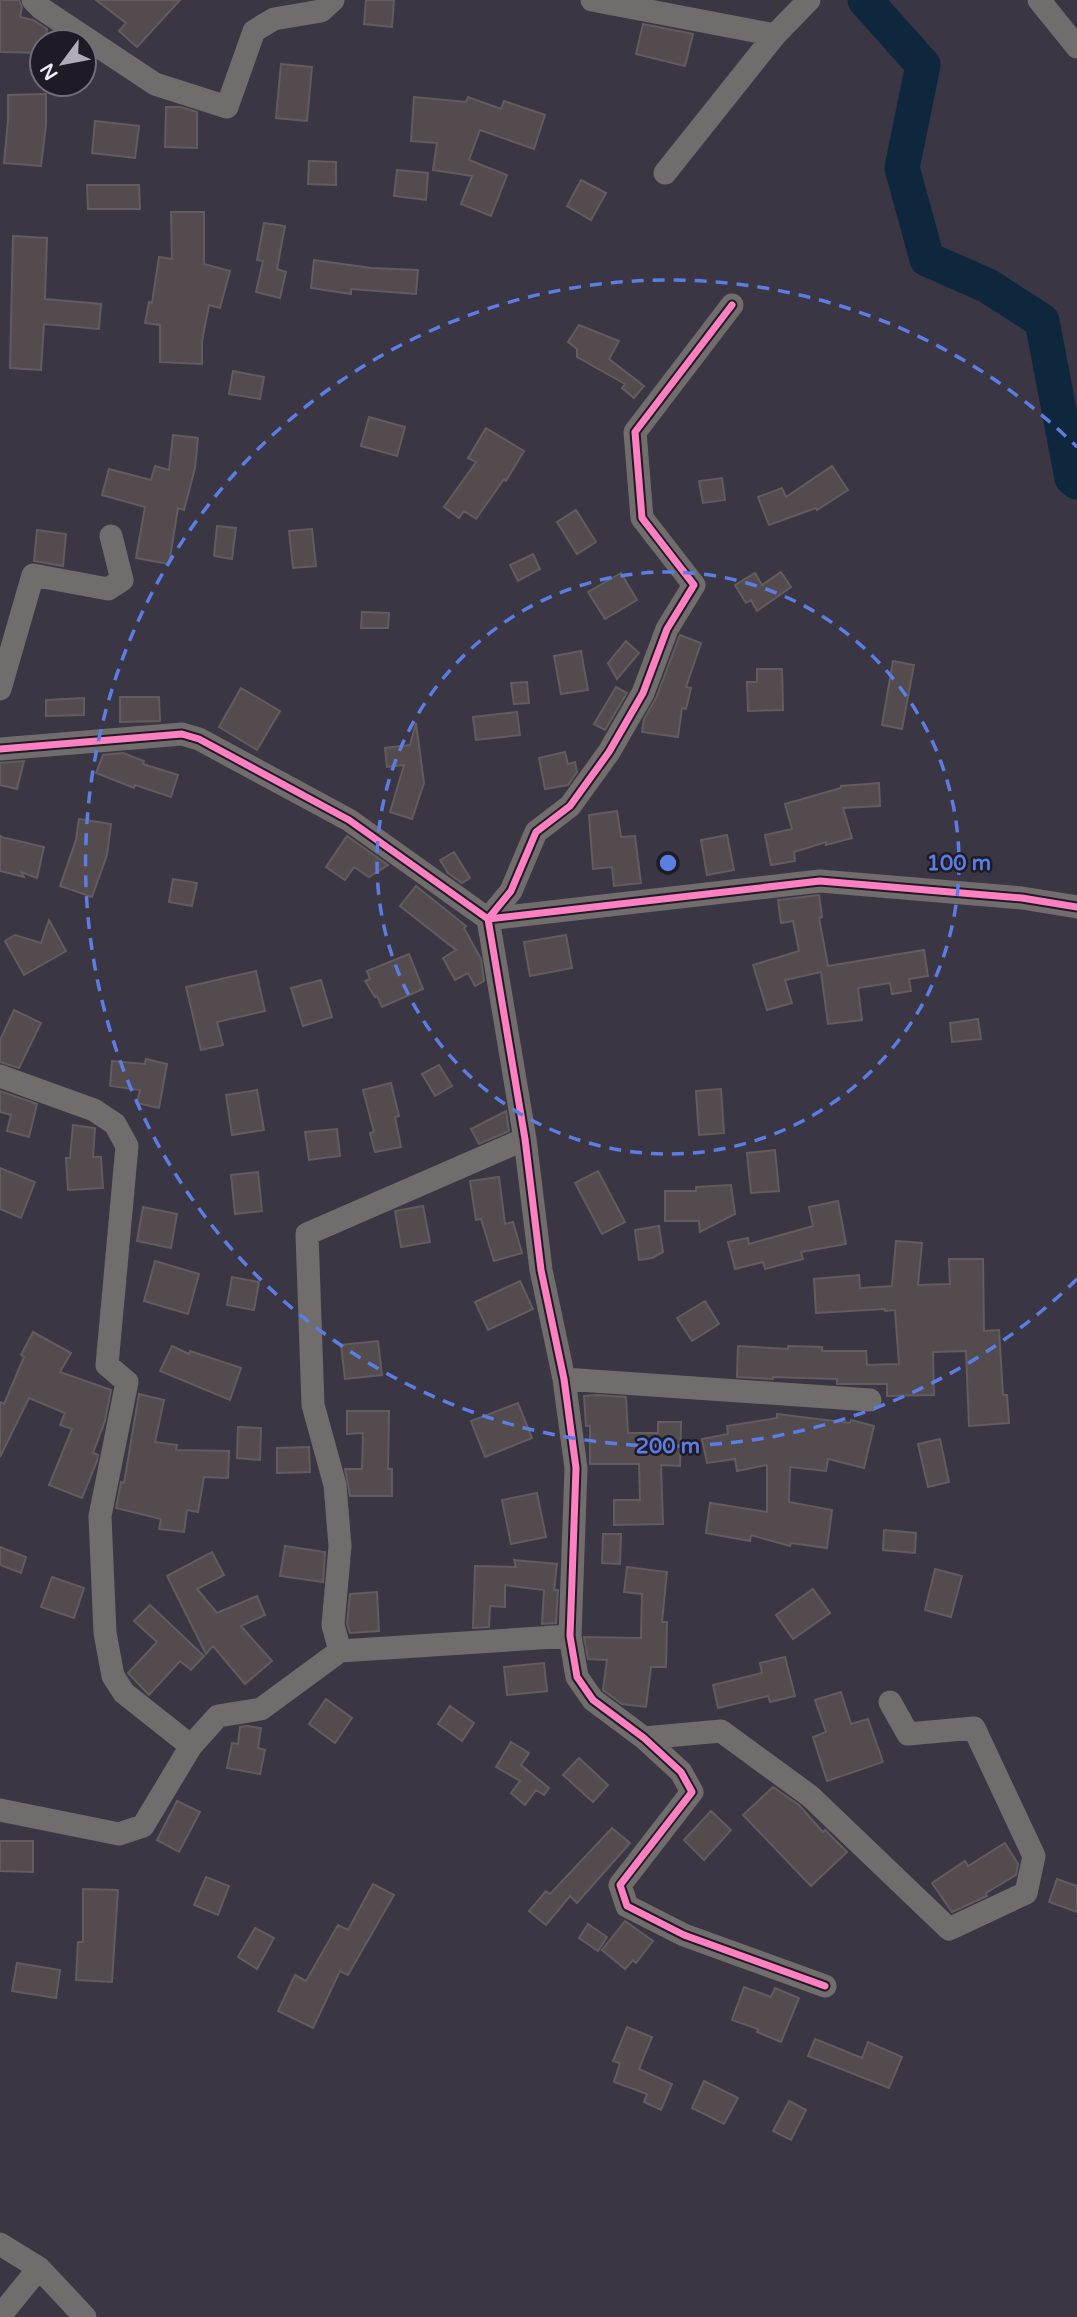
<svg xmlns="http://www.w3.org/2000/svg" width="1077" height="2317" font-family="'Varela Round',sans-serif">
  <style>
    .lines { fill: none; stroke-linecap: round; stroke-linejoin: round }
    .river { stroke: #0f273c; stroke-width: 35 }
    .building { fill: #534b4e; stroke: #625c5e; stroke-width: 2 }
    .street { stroke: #716d6c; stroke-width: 23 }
    .cycleway-casing { stroke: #1f1b26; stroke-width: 11 }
    .cycleway { stroke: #ff80c0; stroke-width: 7 }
    .ring { fill: none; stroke: #5c7de2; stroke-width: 3.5; stroke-dasharray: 12 9 }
    .centre { fill: #5c7de2; stroke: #1f1b26; stroke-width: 3.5 }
    .ring-label { font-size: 21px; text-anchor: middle; font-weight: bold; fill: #5c7de2; stroke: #1f1b26; stroke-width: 5; stroke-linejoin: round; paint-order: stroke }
  </style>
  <rect width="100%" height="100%" fill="#3b3643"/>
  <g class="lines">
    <path class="river" d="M865 0 923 65 902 168 927 259 988 286 1042 321 1072 478 1077 482"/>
  </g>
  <path class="building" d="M0 0H19L22 7 20 17 33 20 47 29 46 42H42V53L0 52Z
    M96 0H180L137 47 119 31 126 23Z
    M366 0H394L392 27 364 24Z
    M643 24 693 34 685 66 636 54Z
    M281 64 312 67 307 121 276 118Z
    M46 94V125L41 166 4 163 8 121V95Z
    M414 97 466 102 468 97 501 109 504 101 545 115 534 149 480 130 469 160 507 175 491 216 461 204 472 176 433 170 437 143 411 141Z
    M166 107H181L197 112V148L165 147Z
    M95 121 139 126 135 158 92 153Z
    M309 161 336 162V185L308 184Z
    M397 170 428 173 426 200 394 196Z
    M581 180 606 193 591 220 567 206Z
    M87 185H139L140 209H88Z
    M171 212H204V264L230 271 220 308 209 305 202 341V364L160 362V325L145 323 149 302 152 303 159 257 172 259Z
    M264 223 285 226 277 269 286 272 280 298 256 292 263 261 257 260Z
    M13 236 47 238 45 299 101 304 99 329 44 324 41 370 10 368Z
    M314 260 371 268 418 270 416 294 351 289V294L311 288Z
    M579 325 619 341 609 359 644 386 634 398 622 388 625 384 577 357V349L568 342Z
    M233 371 264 377 260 399 229 394Z
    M369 417 405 427 397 456 361 446Z
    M486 428 524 451 506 481 504 479 476 519 464 511 459 518 444 507 476 462 468 458Z
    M173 435 198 438 195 468 184 510 178 508 169 564 136 558 145 507 102 495 109 469 151 480 155 466 169 470Z
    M832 466 848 490 817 510 816 508 769 525 758 497 782 488 786 497Z
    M722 478 725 500 703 503 699 481Z
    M576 510 596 542 577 554 557 522Z
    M217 526 236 528 232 559 214 556Z
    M312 529 316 566 293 568 289 531Z
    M37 530 66 534 63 566 34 561Z
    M533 554 540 569 518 581 510 565Z
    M781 572 791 587 757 611 751 600 746 603 735 585 755 573 762 585Z
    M621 573 637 600 605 619 588 592Z
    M362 612 389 613 388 628H361Z
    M680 635 701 643 686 687 691 688 686 709 682 708 678 737 642 732 644 719 656 698Z
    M626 641 639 653 617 679 608 663Z
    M581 651 588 690 561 694 554 656Z
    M893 661 914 665 902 729 882 725Z
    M757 669H782L783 710 748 711 747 682H757Z
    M527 682 529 703 514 704 511 683Z
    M616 687 627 693 605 730 594 724Z
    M241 688 280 711 257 750 219 727Z
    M120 697H159L160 721 120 722Z
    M84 698V715L46 716V700Z
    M517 712 520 735 476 740 473 717Z
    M416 723 424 783 412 819 390 812 404 765 387 767 385 748 410 745Z
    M565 752 568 764 575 762 577 772 568 785 545 789 539 758Z
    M123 753 144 761 143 764 178 775 171 797 135 785 134 788 96 773 103 755Z
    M24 761 17 789 0 785V763Z
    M879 783 880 806 843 808 852 838 826 845V842L794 852 795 861 771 865 765 835 792 829 785 804 841 788V786Z
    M617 811 621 837 635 836 641 883 614 886 612 867 593 869 589 815Z
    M79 819 111 824 107 855 92 897 60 886 76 840Z
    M0 835 1 837 44 847 37 878 21 872 24 877 0 871Z
    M727 835 734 870 707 875 701 840Z
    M347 836 388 865 369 877 354 867 345 880 326 867Z
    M454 852 470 878 462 883 448 873 440 860Z
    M173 879 197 883 192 906 169 902Z
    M416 886 466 926 464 928 481 959 484 981 475 986 468 973 455 980 443 958 456 950 400 906Z
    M819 895 822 917 819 918 828 966 924 950 928 976 909 979 911 991 892 994 890 983 858 988 862 1020 828 1024 821 972 785 980 792 1003 767 1010 753 965 799 951 793 921 781 923 778 900Z
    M49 920 66 951 24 975 5 941 15 935 41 943Z
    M566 935 572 968 530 976 524 942Z
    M409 954 423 989 382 1007 377 996 375 997 365 981 370 979 367 971Z
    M256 971 265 1011 217 1022 223 1045 201 1050 186 987Z
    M321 980 332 1017 303 1026 291 988Z
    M14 1010 41 1023 19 1068 0 1062V1040Z
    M978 1019 981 1039 952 1042 950 1023Z
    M146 1059 167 1064 159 1108 137 1103 140 1090 110 1086 112 1061 145 1064Z
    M439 1065 452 1086 435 1096 422 1074Z
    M391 1083 399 1116 395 1117 401 1147 375 1152 370 1133 374 1132 363 1090Z
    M721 1089 724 1133 699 1135 696 1091Z
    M257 1090 264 1130 232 1135 226 1095Z
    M0 1091 37 1104 29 1137 7 1131 11 1115 0 1112Z
    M506 1111 509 1131 479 1144 471 1129Z
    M73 1125 95 1128 93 1157H101L103 1188 68 1190 66 1158H70Z
    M337 1129 340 1156 309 1160 305 1132Z
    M775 1150 779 1191 751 1193 747 1153Z
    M0 1168 35 1182 21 1218 0 1209Z
    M598 1171 625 1222 602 1234 575 1183Z
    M258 1172 262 1211 235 1214 231 1175Z
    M499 1177 505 1224 513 1222 522 1253 494 1261 481 1219 476 1220 470 1181Z
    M731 1185 735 1214 700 1232 699 1221H665V1191H696V1187Z
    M838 1201 846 1244 801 1252 803 1259 765 1269 763 1262 735 1269 728 1242 748 1238 749 1244 813 1226 809 1207Z
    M423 1206 430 1242 401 1247 395 1211Z
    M143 1207 177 1214 171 1248 137 1241Z
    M659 1226 663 1252 652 1258 639 1260 635 1230Z
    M896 1241 922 1243 918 1285 950 1284 949 1259H983L984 1331 999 1330 1003 1395H1007L1009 1423 969 1426 966 1351 933 1352 934 1395 887 1396V1384H837V1379L773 1377V1379L737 1377 738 1346 788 1349V1346L822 1347V1351H866L867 1365 899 1364 895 1310 885 1311V1309L816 1313 814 1279 859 1275 860 1288 892 1286Z
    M155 1261 199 1274 188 1314 144 1301Z
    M232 1277 259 1282 254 1310 227 1305Z
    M520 1281 533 1309 488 1330 475 1302Z
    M705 1301 719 1324 692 1341 677 1318Z
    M33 1332 71 1353 60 1372 111 1390 105 1421 93 1453 98 1455 97 1461 82 1498 49 1485 72 1429 60 1425 65 1413 29 1398 0 1457V1402L4 1404 24 1357 21 1355Z
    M378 1341 382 1375 345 1379 341 1345Z
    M172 1346 189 1354 190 1351 241 1368 230 1400 160 1371Z
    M139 1394 164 1400 155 1442 177 1445 176 1450 229 1451 228 1478 204 1477 198 1512 187 1510 184 1532 159 1529 161 1519 116 1508 121 1482 124 1483Z
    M597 1395 626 1397 628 1433H658V1422H681L680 1466 661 1465 663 1524 614 1525V1500H640L639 1464H590V1426H586L584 1396Z
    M518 1403 532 1438 485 1457 471 1421Z
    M347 1411H389L388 1469H392V1496H350L345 1469H362L363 1433 347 1434Z
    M777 1414 850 1423 851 1420 874 1426 864 1468 828 1459 826 1471 790 1467 789 1502 832 1510 827 1548 791 1543 790 1546 751 1535 750 1541 706 1533 710 1503 767 1512V1465L737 1471 735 1459 707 1463 702 1439 728 1434 727 1426 777 1418Z
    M238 1427 261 1428 260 1460 237 1458Z
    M940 1439 949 1482 928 1487 918 1444Z
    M309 1447 310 1472 277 1473V1448Z
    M537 1493 546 1537 511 1544 502 1500Z
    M884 1530 916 1533 915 1553 883 1550Z
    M603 1534H621L620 1564 602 1563Z
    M285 1546 325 1552 323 1582 280 1576Z
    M0 1547 26 1557 21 1573 0 1565Z
    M212 1552 224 1575 197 1589 217 1613 257 1596 265 1615 241 1626 272 1661 245 1684 213 1646 206 1654 167 1576Z
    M514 1560 557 1564 554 1590H558L556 1623 542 1624 544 1590 505 1585V1607L490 1606 489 1627 473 1628 475 1566 516 1567Z
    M627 1567 667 1572 662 1622H667L666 1667H651L646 1707 622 1704 603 1690 607 1660 588 1659 584 1637 641 1638 642 1594 624 1592Z
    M935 1569 962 1576 951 1617 925 1610Z
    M52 1577 84 1588 74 1618 41 1607Z
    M813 1589 830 1613 793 1639 776 1615Z
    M377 1592 379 1631 350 1633 347 1624 350 1594Z
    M150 1605 204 1656 191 1670 180 1661 149 1695 128 1673 157 1642 134 1621Z
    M785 1657 795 1696 770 1702 768 1696 718 1708 713 1685 762 1673 760 1663Z
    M544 1663 547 1691 507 1695 504 1667Z
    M841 1692 851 1724 868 1719 883 1762 827 1781 813 1737 826 1732 815 1700Z
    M326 1699 352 1718 335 1743 309 1724Z
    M450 1706 474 1723 462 1741 438 1724Z
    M247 1726 261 1728 258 1748 265 1750 260 1774 227 1768 232 1743 238 1744 240 1727Z
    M511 1742 529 1753 521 1765 549 1788 544 1795 536 1790 525 1805 511 1793 520 1781 496 1767Z
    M579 1758 608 1785 593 1802 563 1775Z
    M773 1787 799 1805 823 1832 825 1830 847 1852 811 1886 743 1815Z
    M177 1801 200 1812 179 1852 157 1840Z
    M711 1811 731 1830 704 1860 684 1840Z
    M612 1828 630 1843 577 1903 570 1896 546 1925 529 1911 546 1891 550 1894Z
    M0 1841H33V1872L0 1871Z
    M1005 1843 1018 1864 1016 1875 986 1893 987 1896 952 1912 932 1883 965 1861 968 1866Z
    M206 1877 229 1886 218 1915 194 1905Z
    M1057 1879 1077 1886V1912L1049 1902Z
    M373 1884 394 1895 348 1975 340 1971 313 2028 278 2011 295 1975 306 1981 338 1925 348 1930Z
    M83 1889 118 1890 112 1982 76 1980 78 1942H83Z
    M625 1921 653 1941 636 1963 633 1960 625 1969 602 1950Z
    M588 1924 607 1937 598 1951 579 1938Z
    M255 1928 274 1938 257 1969 238 1957Z
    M17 1963 60 1970 56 1998 12 1991Z
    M744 1987 771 1997 775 1988 799 1998 781 2042 757 2032 758 2029 732 2020Z
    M627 2027 652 2037 639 2069 672 2084 661 2110 644 2102 647 2094 614 2082 620 2063 613 2061Z
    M815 2039 862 2058 868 2042 902 2057 889 2088 808 2056Z
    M704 2081 738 2098 724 2124 692 2108Z
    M789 2101 806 2110 791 2140 773 2131Z"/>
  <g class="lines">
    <path class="street" d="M33 0 42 9 155 84 227 107 254 31 274 19 321 11 333 0
      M592 0 775 35
      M1039 0 1077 47
      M665 173 775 35 809 0
      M732 305 635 432 642 518 694 585 667 629 643 693 609 752 570 806 536 832 511 891 488 919 525 1139 541 1270 564 1379 576 1468 570 1636 577 1677 593 1700 644 1738 681 1772 692 1792 620 1885 627 1906 684 1935 825 1986
      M0 689 33 575 108 589 122 580 111 536
      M0 749 182 734 199 739 349 820 488 919 820 881 1022 898 1077 907
      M0 1076 94 1110 115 1124 127 1146 107 1365 127 1382 100 1516 105 1633 113 1676 124 1693 191 1746
      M564 1379 870 1400
      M340 1651 333 1625 340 1546 335 1485 313 1405 307 1234 525 1139
      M644 1738 721 1731 810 1796 949 1929 1026 1893 1034 1856 974 1728 908 1734 890 1702
      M0 1810 119 1834 143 1826 191 1746 218 1716 261 1709 340 1651 570 1636
      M0 2244 39 2268 85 2317
      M0 2316 39 2268"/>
    <defs>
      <path id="cycleway" d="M732 305 635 432 642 518 694 585 667 629 643 693 609 752 570 806 536 832 511 891 488 919 525 1139 541 1270 564 1379 576 1468 570 1636 577 1677 593 1700 644 1738 681 1772 692 1792 620 1885 627 1906 684 1935 825 1986
        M0 749 182 734 199 739 349 820 488 919 820 881 1022 898 1077 907"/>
    </defs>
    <use href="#cycleway" class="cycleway-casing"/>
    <use href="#cycleway" class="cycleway"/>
  </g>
  <g class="ring">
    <circle cx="668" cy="863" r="291"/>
    <path d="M1077 1279A583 583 0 1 1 1077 447"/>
  </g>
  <circle cx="668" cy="863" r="10" class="centre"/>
  <g class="ring-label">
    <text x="959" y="870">100 m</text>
    <text x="668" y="1453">200 m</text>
  </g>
  <g transform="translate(63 63) rotate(238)"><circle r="33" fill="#1f1b26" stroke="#736e7b" stroke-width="2"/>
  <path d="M0-5L12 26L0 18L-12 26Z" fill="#b1abba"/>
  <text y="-10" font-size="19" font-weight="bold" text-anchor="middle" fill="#f0eafa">N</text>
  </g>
</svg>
